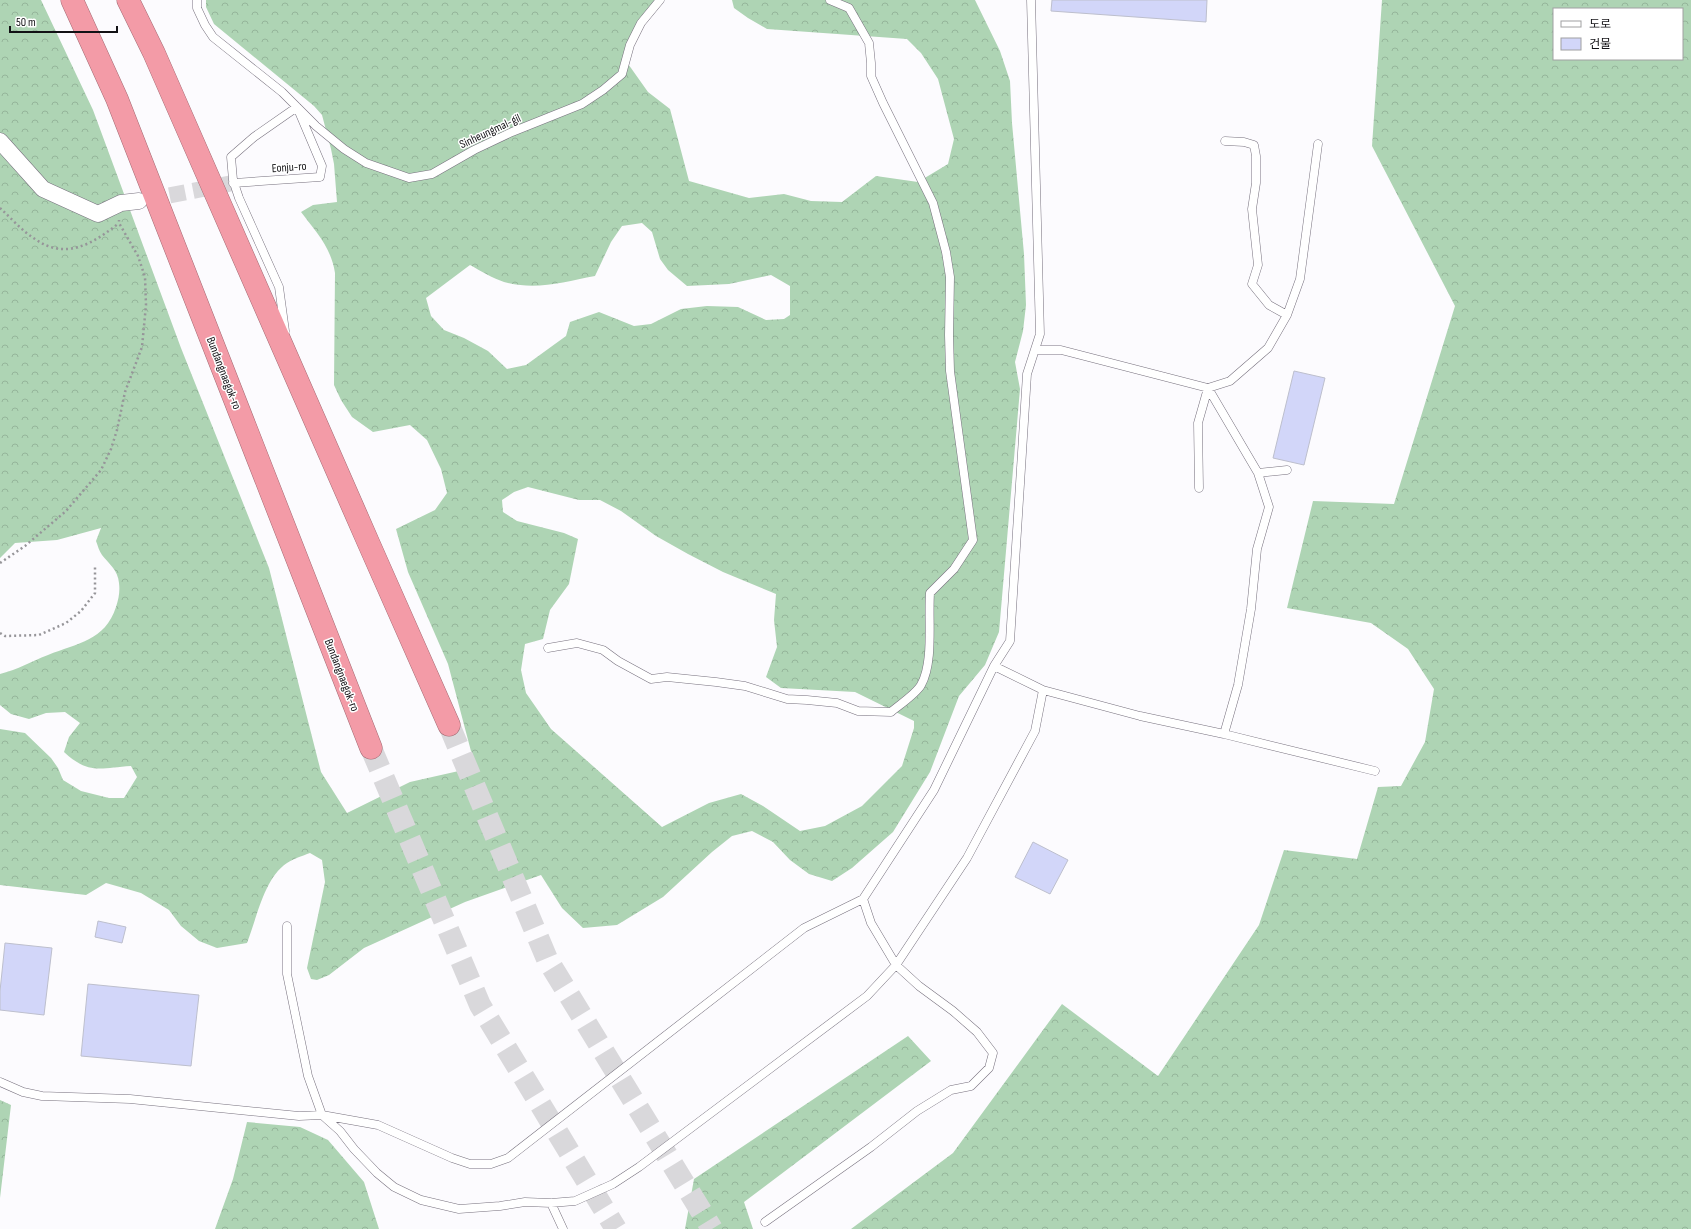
<svg xmlns="http://www.w3.org/2000/svg" width="1691" height="1229" font-family="'Sofia Sans Condensed','Noto Sans KR',sans-serif">
  <style>
    .forest { fill: url(#forest-crowns); fill-rule: evenodd }
    .building { fill: #d2d6f9; stroke: #bdbfcd }
    .lines { fill: none; stroke-linecap: round; stroke-linejoin: round }
    .street-tunnel { stroke: #d9d8db; stroke-width: 16; stroke-dasharray: 16 8; stroke-linecap: butt }
    .highway-tunnel { stroke: #d9d8db; stroke-width: 22; stroke-dasharray: 22 11; stroke-linecap: butt }
    .lane-casing { stroke: #77717e; stroke-width: 9 }
    .street-casing { stroke: #77717e; stroke-width: 17 }
    .highway-casing { stroke: #a46b74; stroke-width: 23 }
    .path { stroke: #969599; stroke-width: 2.5; stroke-dasharray: 2 3; stroke-linecap: butt }
    .lane { stroke: #fff; stroke-width: 8 }
    .street { stroke: #fff; stroke-width: 16 }
    .highway { stroke: #f39ba7; stroke-width: 22 }
    .labels { text-anchor: middle; stroke-width: 3; stroke-linejoin: round; paint-order: stroke }
    .street-label { font-size: 12px; fill: #121115; stroke: #fff }
  </style>
  <defs>
    <pattern id="forest-crowns" width="20" height="18" patternUnits="userSpaceOnUse"><rect width="20" height="18" fill="#aed4b4"/><path d="M2 6a3 3 0 1 1 6 0M12 15a3 3 0 1 1 6 0" fill="none" stroke="#95b59a"/></pattern>
  </defs>
  <rect width="100%" height="100%" fill="#fcfbfe"/>
  <path class="forest" d="M0 0H41L93 110 181 348 269 568 321 772 347 813 410 782 472 768V755L448 664 408 572 396 529 435 510 447 493 441 469 427 440 410 425 373 432 352 417 341 400 334 385 335 273C331 247 316 232 301 212L313 205 337 202 334 164 331 149 322 115 314 106 214 24 206 7V0H659L646 18 626 61 648 92 670 109 689 181 749 198 784 194 811 201 842 202 876 176 918 182 948 164 954 139 938 79 921 53 907 39 767 29 748 18 734 8 732 0H975L1000 51 1010 81 1012 123 1024 254 1026 305 1023 331 1015 362 1020 389 999 632 985 665 959 696 930 772 893 832 852 868 832 881 809 874 790 860 773 842 752 831 732 836 712 852 663 897 617 925 583 928 562 908 541 875 465 902 364 948 329 975 317 980 311 979 307 968 325 882 322 860 310 853C302 856 295 858 287 863 264 878 257 918 247 943L217 948 199 941 181 926 169 910 141 893 106 883 86 895 0 885V729L25 733 51 758 58 768 63 780 81 791 109 798H124L137 777 131 766C100 768 89 775 64 752L69 737 80 723 65 712 46 713 29 719 11 714 0 705V674C19 669 30 662 48 655 77 643 105 641 116 607 119 598 120 591 119 583 118 570 109 564 102 555 99 551 98 546 96 541L101 528 57 540 15 543 0 558ZM642 223 652 232 660 259 668 270 687 286 729 284 771 275 790 286V315L784 319 766 320 738 307 707 306 681 309 651 324 634 326 599 312 570 322 566 336 526 365 507 369 488 351 464 338 444 330 431 316 426 298 470 265C481 271 492 278 504 282 536 291 563 282 595 276L611 242 622 226ZM528 487 579 500H600L621 511 656 536 688 554 723 572 776 594 774 620 777 647 766 677 781 688 855 692 914 721V728L902 766 862 806 825 826 800 831 763 806 741 794 709 803 662 827 551 729 526 693 521 670 525 644 543 639 550 610 569 584 578 539 564 533 517 521 503 512 502 500 514 492Z
    M1382 0H1691V1229H851L953 1153 1062 1004 1158 1076 1259 925 1284 850 1357 859 1378 787 1401 786 1425 742 1434 689 1408 649 1371 623 1287 608 1313 501 1394 504 1455 306 1372 146ZM1554 9H1682V59H1554Z
    M908 1036 931 1061 744 1202 753 1229H685L694 1179Z
    M0 1100 11 1105 0 1198Z
    M247 1122 300 1127 328 1140 364 1182 379 1229H215L233 1179Z"/>
  <path class="building" d="M1052 0H1207L1206 22 1051 11Z
    M1294 371 1325 378 1304 465 1273 458Z
    M1033 842 1068 860 1050 894 1015 877Z
    M98 921 126 927 122 943 95 937Z
    M5 943 52 948 44 1015 0 1010V991Z
    M88 984 199 995 191 1066 81 1056Z"/>
  <g class="lines">
    <path class="street-tunnel" d="M146 200 233 183"/>
    <path class="highway-tunnel" d="M449 725 547 959 712 1229
      M371 748 480 1005 616 1229"/>
    <defs>
      <path id="lane" d="M197 0V8L205 25 213 37 282 92 316 126 344 149 366 163 409 178 432 174 474 150 512 132 582 104 603 90 622 74 630 45 641 23 660 0
        M1225 141 1244 142 1254 145 1256 156V183L1252 209 1258 265 1252 284 1269 305 1287 315
        M233 183H234L320 177 322 166 297 107 254 137 231 157 233 180 239 198 279 287 285 331
        M1035 350H1061L1208 388 1258 473 1269 507 1257 549 1251 609 1238 685 1224 734 1140 716 1043 690
        M1258 473 1287 470
        M1199 488 1198 423 1208 388 1230 381 1268 348 1287 315 1300 279 1318 144
        M548 648 577 643 603 650 618 661 651 679 667 677 716 682 745 686 787 699 807 700 837 703 858 711 891 712C899 705 916 694 921 685 934 662 928 620 930 593L954 569 973 540 950 371 949 335 950 277 946 252 933 203 883 103 871 76V63L869 43 849 8 830 0
        M1224 734 1375 771
        M287 926V974L308 1076 322 1115 378 1125 452 1158 470 1164H491L508 1158 804 928 863 899
        M0 1082 23 1092 42 1096 130 1099 299 1116 322 1115 340 1131 354 1149 377 1173 394 1187 421 1200 459 1209 500 1206 525 1202 551 1203 575 1201 613 1184 639 1167 867 996 896 965 871 923 863 899 934 790 994 666 1010 641 1027 374 1040 334 1031 0
        M551 1203 563 1229
        M765 1222 871 1147 917 1111 951 1090 971 1086 989 1068 993 1053 977 1032 953 1011 919 986 896 965 967 858 1035 731 1043 690 994 666"/>
      <path id="street" d="M0 141 43 189 98 214 121 203 139 201"/>
      <path id="highway" d="M72 0 117 99 371 748
        M128 0 154 53 369 544 449 725"/>
    </defs>
    <use href="#lane" class="lane-casing"/>
    <use href="#street" class="street-casing"/>
    <use href="#highway" class="highway-casing"/>
    <path class="path" d="M0 208C11 218 22 231 35 239 66 261 94 243 119 223
      M0 563 25 546 66 511 101 470 111 449 117 430 125 392 142 347 146 305 145 277 138 256 119 223V220
      M0 633 5 636 39 635 66 623 81 611 95 593V565"/>
    <use href="#lane" class="lane"/>
    <use href="#street" class="street"/>
    <use href="#highway" class="highway"/>
  </g>
  <g class="labels">
    <g class="street-label">
      <text transform="translate(490 131) rotate(-25)" y="4">Sinheungmal-gil</text>
      <text transform="translate(289 167) rotate(-4)" y="4">Eonju-ro</text>
      <text transform="translate(224 373) rotate(69)" y="4">Bundangnaegok-ro</text>
      <text transform="translate(342 675) rotate(69)" y="4">Bundangnaegok-ro</text>
    </g>
  </g>
  <rect x="1553" y="8" width="130" height="52" fill="#ffffff" stroke="#a0a0a1"/>
  <rect x="1561" y="21" width="20" height="6" fill="#ffffff" stroke="#a0a0a1"/>
  <text x="1589" y="28" font-size="12" fill="#121115">도로</text>
  <rect x="1561" y="38" width="20" height="12" fill="#d2d6f9" stroke="#a0a0a1"/>
  <text x="1589" y="48" font-size="12" fill="#121115">건물</text>
  <path d="M10 26v6h107v-6" fill="none" stroke="#121115" stroke-width="2"/>
  <text x="16" y="26" font-size="12" fill="#121115" stroke="#ffffff" stroke-width="3" paint-order="stroke">50 m</text>
</svg>
